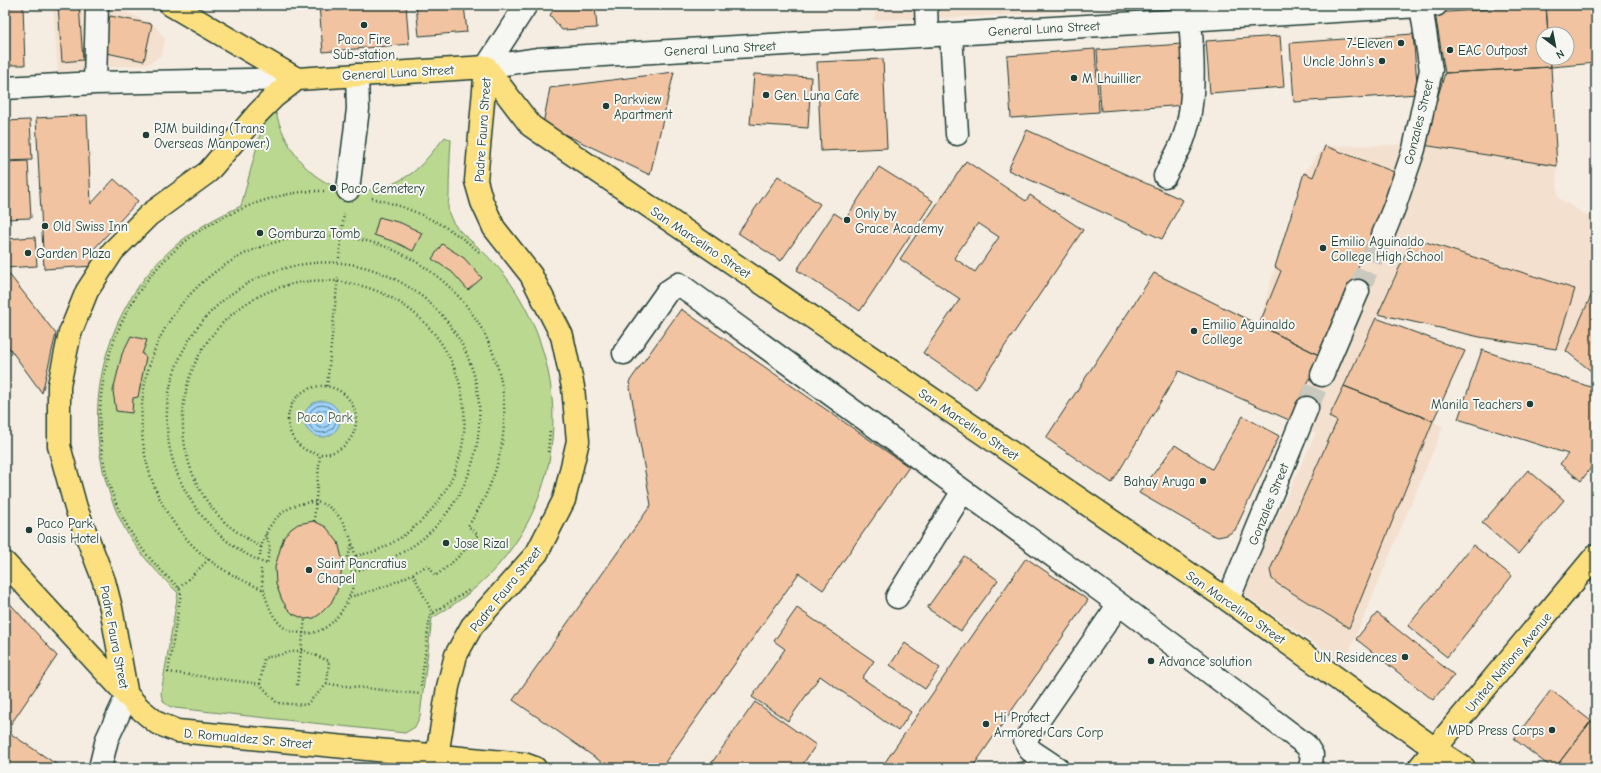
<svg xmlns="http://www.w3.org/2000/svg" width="1601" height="773" font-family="'Comic Neue',sans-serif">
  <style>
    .built { fill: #f4e0ce }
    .green { fill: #bad890; stroke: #6c8a62 }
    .water { fill: #a0d3fd; stroke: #6c97ad }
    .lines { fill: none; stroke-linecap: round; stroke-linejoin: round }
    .shore { stroke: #537984; stroke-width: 1 }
    .building { fill: #f2c3a1; stroke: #1f3d34; fill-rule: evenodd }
    .minor-tunnel { stroke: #cac9bf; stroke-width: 22; stroke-dasharray: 22 11; stroke-linecap: butt }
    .minor-casing { stroke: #1f3d34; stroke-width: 25 }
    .major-casing { stroke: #1f3d34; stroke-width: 25 }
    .path { stroke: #1f3d34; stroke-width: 2.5; stroke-dasharray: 1 3; stroke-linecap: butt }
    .minor { stroke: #f6f6f2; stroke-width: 22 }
    .major { stroke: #fce080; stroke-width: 22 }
    .poi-dot { fill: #1f3d34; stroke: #f6f6f2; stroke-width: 1.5 }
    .labels { text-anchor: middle; stroke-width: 4; stroke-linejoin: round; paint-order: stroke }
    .street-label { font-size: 13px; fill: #1f3d34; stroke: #f6f6f2 }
    .poi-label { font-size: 13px; fill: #1f3d34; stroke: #f6f6f2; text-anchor: start }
    .park-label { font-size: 13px; fill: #3e5c46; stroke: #f6f6f2 }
  </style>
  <rect width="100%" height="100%" fill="#f5ece2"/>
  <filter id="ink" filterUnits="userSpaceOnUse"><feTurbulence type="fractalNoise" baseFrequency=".025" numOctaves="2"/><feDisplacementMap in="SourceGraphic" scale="8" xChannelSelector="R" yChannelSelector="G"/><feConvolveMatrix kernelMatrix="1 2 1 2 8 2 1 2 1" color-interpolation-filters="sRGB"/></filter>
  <g filter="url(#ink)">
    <path class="built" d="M53 5H112L155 26 165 39 162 55 149 64 58 72Z
      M877 5H1098V9L969 17 874 20Z
      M1546 5 1543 34V58H1550L1558 198 1596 221V285L1566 351 1478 338 1378 314 1344 386 1433 421 1443 427 1344 664 1242 593 1316 433 1289 420 1154 273 1259 324 1275 267 1304 173 1325 146 1423 145 1445 73 1435 13Z"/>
    <path class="green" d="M276 113C294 178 350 215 412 173 422 166 436 147 445 137L451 140C450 158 449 177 449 195 449 200 447 208 449 213 453 229 469 238 480 249 493 261 506 275 515 290 572 380 566 497 489 575 472 592 453 606 432 618L420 716 415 727 405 733 175 708C166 706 162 702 161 693L178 593C160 575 142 557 129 536 74 443 92 318 174 247 194 229 217 217 241 206L265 116Z"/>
    <path class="water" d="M304 419a18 18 0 1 1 36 0a18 18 0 1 1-36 0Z"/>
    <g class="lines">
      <path class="shore" d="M308 419a14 14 0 1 1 28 0a14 14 0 1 1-28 0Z
        M313 419a9 9 0 1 1 18 0a9 9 0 1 1-18 0Z"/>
    </g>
    <path class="building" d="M5 5H23L25 65H5Z
      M58 5H79L83 60 62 62Z
      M319 5H406L409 44 323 52Z
      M416 5H464L467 32 419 36Z
      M557 5H595L597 28 562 30 550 15Z
      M994 5H1064L998 7Z
      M1546 5H1596V63L1551 67 1550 58H1567V34H1548Z
      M1546 5 1548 34H1543V58H1550L1551 67 1445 73 1435 13Z
      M110 16 152 24 144 61 102 52Z
      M1413 34 1418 94 1294 102 1290 43Z
      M1280 36 1284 87 1210 93 1206 41Z
      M1182 44 1186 105 1101 111 1097 50Z
      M1095 49 1099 112 1011 118 1007 56Z
      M883 59 887 148 821 151 817 62Z
      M1551 67 1557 166 1423 145 1445 73Z
      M674 72 650 175 543 124 550 88Z
      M754 74 811 77 808 128 750 124Z
      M87 115 91 204 114 179 138 201 93 250 94 266 44 269 36 118Z
      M30 120 32 160 5 161V121Z
      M1027 130 1183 200 1162 239 1008 170Z
      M1325 146 1397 173 1321 356 1259 325 1281 271 1275 267 1304 173 1313 177Z
      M28 161 31 218 5 219V162Z
      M966 161 1026 201 1030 195 1083 230 976 389 923 353 960 299 900 259ZM978 223 999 237 975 272 954 258Z
      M879 167 933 201 860 311 797 270 834 213 845 220Z
      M778 176 820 204 781 261 738 233Z
      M379 217 401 223 422 233 413 251 395 242 374 235Z
      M35 237 37 266 5 268V239Z
      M1413 238 1575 289 1556 349 1480 337 1378 314Z
      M442 244 464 258 482 278 468 290 452 272 432 259Z
      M5 269 56 334 42 393 5 342Z
      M1154 273 1321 356 1289 420 1179 371 1112 483 1046 438Z
      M1596 285V375L1566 351Z
      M681 309 909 467 823 590 799 573 661 768H610L513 700 651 505 629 382Z
      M1376 318 1465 351 1433 421 1344 386Z
      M131 336 147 340 142 354 146 357 138 397 133 398 132 413 116 411 113 391 122 354Z
      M1482 350 1596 389V461L1581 481 1560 464 1568 454 1458 419Z
      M1344 386 1433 421 1349 628 1278 584 1272 579 1270 570 1337 421 1329 417Z
      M1243 416 1279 436 1235 530 1227 535 1218 537 1210 534 1139 493 1175 445 1212 469Z
      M1528 470 1564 500 1518 554 1482 523Z
      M314 521 326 527 338 542 342 558V569L337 591 331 603 320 614 314 618 305 619 293 614 287 608 282 600 276 584 275 567 281 546 284 537 291 529 298 524Z
      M1473 545 1512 576 1447 657 1408 626Z
      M964 556 998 580 961 631 927 608Z
      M1026 558 1088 600 972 768H881Z
      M5 598 57 656 11 724 5 720Z
      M797 608 874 661 862 678 911 712 898 731 820 676 788 721 752 697 785 649 774 641Z
      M1377 613 1454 675 1433 700 1356 639Z
      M905 643 940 668 925 689 890 665Z
      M1551 690 1591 721 1555 768H1552L1514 739Z
      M755 702 816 745 800 768H708Z
      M1591 721 1596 724V768H1555Z
      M5 730 59 766 58 768H5Z
      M1031 760 1042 768H1013L1016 763Z"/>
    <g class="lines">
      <path class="minor-tunnel" d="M1358 291 1383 235
        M1307 408 1322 375"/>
      <defs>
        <path id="minor" d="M926 5 927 35
          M951 34 957 134
          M486 67 537 59 1436 5
          M486 67 526 5
          M95 83 97 5
          M5 88 95 83 297 79
          M1165 176C1171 163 1180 150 1184 137 1196 103 1193 55 1190 20
          M348 190 358 109 357 75
          M1383 235 1394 208 1414 149 1431 70 1421 6
          M624 353 667 292 679 284 1119 604 1306 745 1312 755 1310 768
          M1322 375 1358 291
          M897 597 963 491
          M1228 600 1307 408
          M100 768 107 739 127 696
          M1057 768 1030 750 1025 740 1119 604"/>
        <path id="major" d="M171 5 297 79
          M486 67 531 126 1228 600 1435 749 1464 768
          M297 79 486 67
          M5 563 139 708 157 723 177 731 524 764 535 768
          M127 696 111 608 104 581 76 508 59 446V385L70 333 87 291 113 251 149 215 208 172 258 113 275 96 297 79
          M437 756 448 687 456 655 472 626 537 553 564 500 578 441 573 387 562 336 531 275 494 228 482 202 476 181 486 67
          M1419 768 1596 555"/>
      </defs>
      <use href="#minor" class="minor-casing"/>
      <use href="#major" class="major-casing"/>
      <path class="path" d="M324 191C291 190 257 201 228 215 112 269 64 418 129 529 142 552 160 570 179 588L181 593 168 672 260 684 277 703 306 705 327 684 420 694V693
        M372 198C412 208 448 224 479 252
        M339 258 344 214
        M288 420a34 34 0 1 1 68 0a34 34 0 1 1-68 0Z
        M327 386 338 276
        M548 452 550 429
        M314 521 320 454
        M266 534 270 548 267 564C236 552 210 530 192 502 120 390 212 253 341 263 368 265 395 277 416 292 496 349 500 465 430 532 408 553 380 565 351 572L348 557 352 544
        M261 547C249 540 238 533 228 525 197 498 181 455 183 415 184 371 208 330 244 305 275 284 312 276 349 283 458 303 503 434 426 516 413 530 396 542 378 550 371 553 363 554 355 556
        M260 556C262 532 276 511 300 504 305 503 310 502 315 502 342 505 355 542 356 565
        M261 569C262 588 268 617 286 629 291 632 295 632 301 633 331 637 350 604 355 578
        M413 574 433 614
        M179 588 209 559
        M262 589C241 580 221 570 203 555 133 495 122 389 174 314 198 280 235 253 276 242 313 233 353 234 389 248 432 266 467 297 487 339 517 402 506 470 468 526L478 535C465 551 452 564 435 576L428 565C401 581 379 590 349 597
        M260 684 264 658 302 650 329 661 327 684
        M297 685 305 619
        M421 686 430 615 469 590"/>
      <use href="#minor" class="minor"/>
      <use href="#major" class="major"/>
    </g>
  </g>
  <g class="poi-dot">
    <circle cx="364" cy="25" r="4"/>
    <circle cx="1401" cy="43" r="4"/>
    <circle cx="1450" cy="50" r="4"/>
    <circle cx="1382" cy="61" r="4"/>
    <circle cx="1074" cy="78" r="4"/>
    <circle cx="766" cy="95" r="4"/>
    <circle cx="606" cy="106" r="4"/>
    <circle cx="146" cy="135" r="4"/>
    <circle cx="333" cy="188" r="4"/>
    <circle cx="847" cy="220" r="4"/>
    <circle cx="45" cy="226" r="4"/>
    <circle cx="260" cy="233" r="4"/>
    <circle cx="1323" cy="248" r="4"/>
    <circle cx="28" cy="253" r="4"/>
    <circle cx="1194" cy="331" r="4"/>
    <circle cx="1530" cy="404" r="4"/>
    <circle cx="1203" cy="481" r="4"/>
    <circle cx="29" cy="530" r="4"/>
    <circle cx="446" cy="543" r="4"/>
    <circle cx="309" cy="570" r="4"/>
    <circle cx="1405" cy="657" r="4"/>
    <circle cx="1151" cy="661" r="4"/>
    <circle cx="986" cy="724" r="4"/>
    <circle cx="1552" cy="730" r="4"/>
  </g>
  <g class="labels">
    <g class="street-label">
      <text transform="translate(1044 28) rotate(-3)" y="5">General Luna Street</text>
      <text transform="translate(720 48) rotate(-3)" y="5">General Luna Street</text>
      <text transform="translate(398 72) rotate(-3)" y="5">General Luna Street</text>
      <text transform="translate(1418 122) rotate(-76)" y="5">Gonzales Street</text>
      <text transform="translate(482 130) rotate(-86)" y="5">Padre Faura Street</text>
      <text transform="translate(701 242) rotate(34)" y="5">San Marcelino Street</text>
      <text transform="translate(969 424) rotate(34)" y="5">San Marcelino Street</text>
      <text transform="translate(1268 504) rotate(-68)" y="5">Gonzales Street</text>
      <text transform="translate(505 589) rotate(-51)" y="5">Padre Faura Street</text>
      <text transform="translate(1236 607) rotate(35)" y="5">San Marcelino Street</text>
      <text transform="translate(115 637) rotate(79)" y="5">Padre Faura Street</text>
      <text transform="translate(1508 662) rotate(-50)" y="5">United Nations Avenue</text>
      <text transform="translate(248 738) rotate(5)" y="5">D. Romualdez Sr. Street</text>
    </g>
    <g class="poi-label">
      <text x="364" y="44" text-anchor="middle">Paco Fire<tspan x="364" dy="15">Sub-station</tspan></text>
      <text x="1393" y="48" text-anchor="end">7-Eleven</text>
      <text x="1458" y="55">EAC Outpost</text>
      <text x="1374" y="66" text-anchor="end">Uncle John's</text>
      <text x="1082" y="83">M Lhuillier</text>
      <text x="774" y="100">Gen. Luna Cafe</text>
      <text x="614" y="104">Parkview<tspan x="614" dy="15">Apartment</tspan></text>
      <text x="154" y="133">PJM building (Trans<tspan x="154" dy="15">Overseas Manpower)</tspan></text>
      <text x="341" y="193">Paco Cemetery</text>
      <text x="855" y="218">Only by<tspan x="855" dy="15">Grace Academy</tspan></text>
      <text x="53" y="231">Old Swiss Inn</text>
      <text x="268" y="238">Gomburza Tomb</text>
      <text x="1331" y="246">Emilio Aguinaldo<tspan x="1331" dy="15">College High School</tspan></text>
      <text x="36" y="258">Garden Plaza</text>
      <text x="1202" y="329">Emilio Aguinaldo<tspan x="1202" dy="15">College</tspan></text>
      <text x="1522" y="409" text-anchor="end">Manila Teachers</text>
      <text x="1195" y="486" text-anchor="end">Bahay Aruga</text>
      <text x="37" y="528">Paco Park<tspan x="37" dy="15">Oasis Hotel</tspan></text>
      <text x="454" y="548">Jose Rizal</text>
      <text x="317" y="568">Saint Pancratius<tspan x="317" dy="15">Chapel</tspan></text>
      <text x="1397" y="662" text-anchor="end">UN Residences</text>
      <text x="1159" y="666">Advance solution</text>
      <text x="994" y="722">Hi Protect<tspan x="994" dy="15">Armored Cars Corp</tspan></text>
      <text x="1544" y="735" text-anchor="end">MPD Press Corps</text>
    </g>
    <g class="park-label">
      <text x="325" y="422">Paco Park</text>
    </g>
  </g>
  <rect width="1601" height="773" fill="none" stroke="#f6f6f2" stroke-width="20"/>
  <rect x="10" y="10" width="1581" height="753" fill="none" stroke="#1f3d34" stroke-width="1.5" filter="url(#ink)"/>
  <g transform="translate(1555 46) rotate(148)"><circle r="19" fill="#f6f6f2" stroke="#a0aca6"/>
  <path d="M0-3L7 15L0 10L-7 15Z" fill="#1f3d34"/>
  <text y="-6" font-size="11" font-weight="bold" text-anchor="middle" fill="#1f3d34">N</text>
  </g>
</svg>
